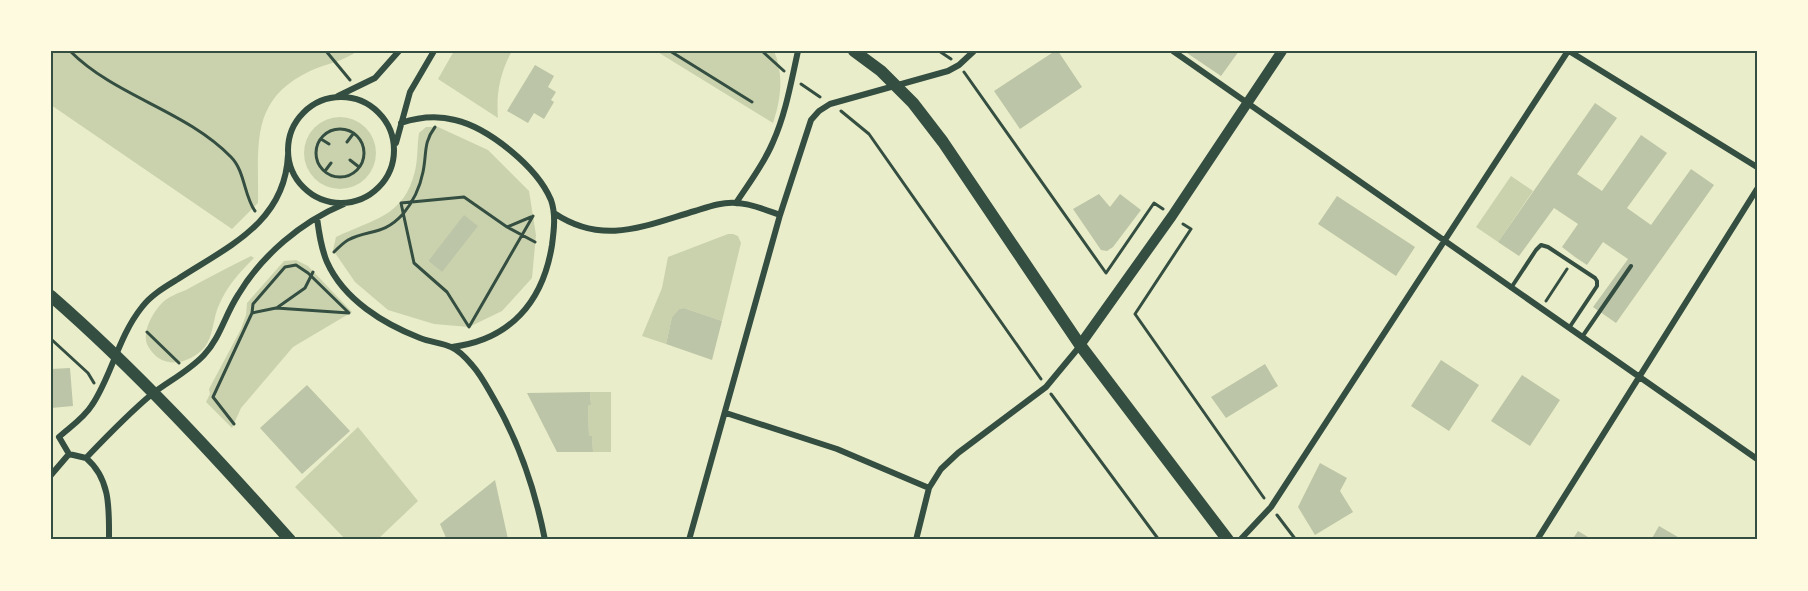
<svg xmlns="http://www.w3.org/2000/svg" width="1808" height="591" font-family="Raleway,sans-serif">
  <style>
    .green { fill: #cad2ad; fill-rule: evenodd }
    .building { fill: #bcc5a7 }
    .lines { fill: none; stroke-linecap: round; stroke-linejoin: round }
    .path { stroke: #344e41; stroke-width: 3 }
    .service { stroke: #344e41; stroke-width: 4 }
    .minor { stroke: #344e41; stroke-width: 6 }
    .secondary { stroke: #344e41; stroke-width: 10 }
    .primary { stroke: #344e41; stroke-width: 12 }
    .neatline { fill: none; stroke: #344e41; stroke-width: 2 }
  </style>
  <rect width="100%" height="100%" fill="#e9edc9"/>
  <path class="green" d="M51 51H357C345 61 325 64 310 71 249 100 259 145 258 203L232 229 51 105Z
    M454 51H512C500 73 496 93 498 118L438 79Z
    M656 51H774C784 74 781 99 773 123Z
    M304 153a36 36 0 1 1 72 0a36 36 0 1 1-72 0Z
    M426 127H438L488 150 529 191 536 235 532 278 502 311 469 327 434 324 388 310 355 282 333 250 336 237C373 219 404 217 415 171 418 159 417 146 419 133ZM464 216 441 271 428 261Z
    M1511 176 1533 191 1498 242 1476 227Z
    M728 234H733L738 236 741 243 722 321 684 308 679 309 672 317 666 344 642 336 662 288 668 257Z
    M251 256 254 258C239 273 227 286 219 305 212 320 214 340 201 351 186 364 165 368 152 352 150 349 146 344 146 340 144 328 154 311 162 303 168 297 178 293 186 290 207 278 229 267 251 256Z
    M296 260 308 266 352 312 293 347 241 408 232 428 206 402 210 394 209 389 241 329 246 315 247 303 284 261Z
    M590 392H611V452H593L592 436H589L588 406 591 405Z
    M358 427 418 501 377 540H346L295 487Z"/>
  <path class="building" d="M1055 51H1058L1082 87 1020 129 994 91Z
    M1184 51H1239L1221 76Z
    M535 65 554 76 548 87 556 92 551 100 554 102 544 119 534 113 528 123 507 111Z
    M1595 103 1617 118 1577 174 1602 191 1641 135 1667 153 1627 208 1651 225 1691 169 1714 185 1616 323 1593 307 1628 259 1603 242 1587 265 1575 257 1562 247 1578 224 1554 208 1519 256 1498 242Z
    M1099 194 1110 207 1120 194 1141 210 1113 247 1107 251 1101 250 1073 209Z
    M1337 196 1415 247 1396 276 1318 224Z
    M464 215 478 226 442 272 428 261Z
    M684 308 722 321 712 360 666 344 672 317 679 309Z
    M1441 360 1479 385 1449 431 1411 406Z
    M1265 364 1278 386 1226 418 1211 397Z
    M70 368 73 406 51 408V369Z
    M1522 375 1560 400 1530 446 1491 421Z
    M307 385 350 431 302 474 260 428Z
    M590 392 591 405 588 406 589 436H592L593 452H557L527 393Z
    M1320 463 1347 478 1340 491 1353 512 1315 535 1298 507Z
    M495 480 508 539 447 540 440 524Z
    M1659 526 1683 540H1651Z
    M1578 531 1593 540H1572Z"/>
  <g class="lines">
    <path class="path" d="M70 51C116 97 185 110 231 157 245 171 244 196 255 211
      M326 51 350 80
      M670 51 752 102
      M762 51 784 71
      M939 51 951 59
      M964 72 1106 273 1154 203 1163 209
      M801 84 820 97
      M841 111 869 134 1041 379
      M316 153a24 24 0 1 1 48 0a24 24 0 1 1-48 0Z
      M321 139 329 144
      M347 142 353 134
      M350 160 359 167
      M325 171 331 163
      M531 217 507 227 535 242
      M1183 224 1191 229 1135 314 1264 498
      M507 227 464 197 401 203 414 263 447 292 469 327 533 216
      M334 252C338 248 343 243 348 240 369 229 383 236 403 214 413 202 420 187 423 172 427 153 423 143 435 127
      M1546 301 1567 269
      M278 307 305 288 313 272
      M147 332 179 363
      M51 339 88 373 94 383
      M1051 394 1159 540
      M234 424 213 397 252 313 276 308 349 313 308 273 296 265 285 267 253 304 252 313
      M1277 515 1296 540"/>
    <path class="service" d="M1511 288 1536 250 1541 245 1548 247 1595 278 1597 281V286L1569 328
      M1582 337 1631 266"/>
    <path class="minor" d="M1173 51 1757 459
      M1569 51 1757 167
      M338 96 375 78 399 51
      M288 150a53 53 0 1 1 106 0a53 53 0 1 1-106 0Z
      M401 123C419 117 436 115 455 120 489 128 537 167 551 200 556 214 554 230 552 245 543 302 510 340 452 347
      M396 143 410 92 434 51
      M736 203C749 183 764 164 773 142 786 113 791 82 798 51
      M554 213C603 246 644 226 695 211 708 207 721 202 736 203 750 203 766 210 780 215
      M317 218C319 233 321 248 327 262 344 300 384 324 420 338 430 342 442 343 451 347 458 350 467 359 472 365 481 375 487 387 494 399 520 444 535 489 545 540
      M726 413 837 449 929 488
      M59 437C70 427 84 418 92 405 112 375 118 337 142 307 151 295 165 287 178 279 227 247 285 223 288 155
      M59 437 69 454 86 458
      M86 458C107 436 128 414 152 394 169 381 189 371 204 355 220 338 225 315 238 295 262 255 301 222 344 204
      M86 458C111 479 109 510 109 540
      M51 475 69 454
      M689 540 780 215 811 120 819 111 830 104 948 71 959 65 974 51
      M916 540 929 488 941 469 958 453 1046 387 1080 346
      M1240 540 1271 507 1568 51
      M1537 540 1757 189"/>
    <path class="secondary" d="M1080 345 1172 216 1282 51"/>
    <path class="primary" d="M854 51 881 71 913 103 943 142 1080 345 1228 540
      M51 296C137 371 214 455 290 540"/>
  </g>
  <rect width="1808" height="591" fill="none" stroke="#fefae0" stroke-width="105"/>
  <rect x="52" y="52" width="1704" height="486" class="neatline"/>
</svg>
